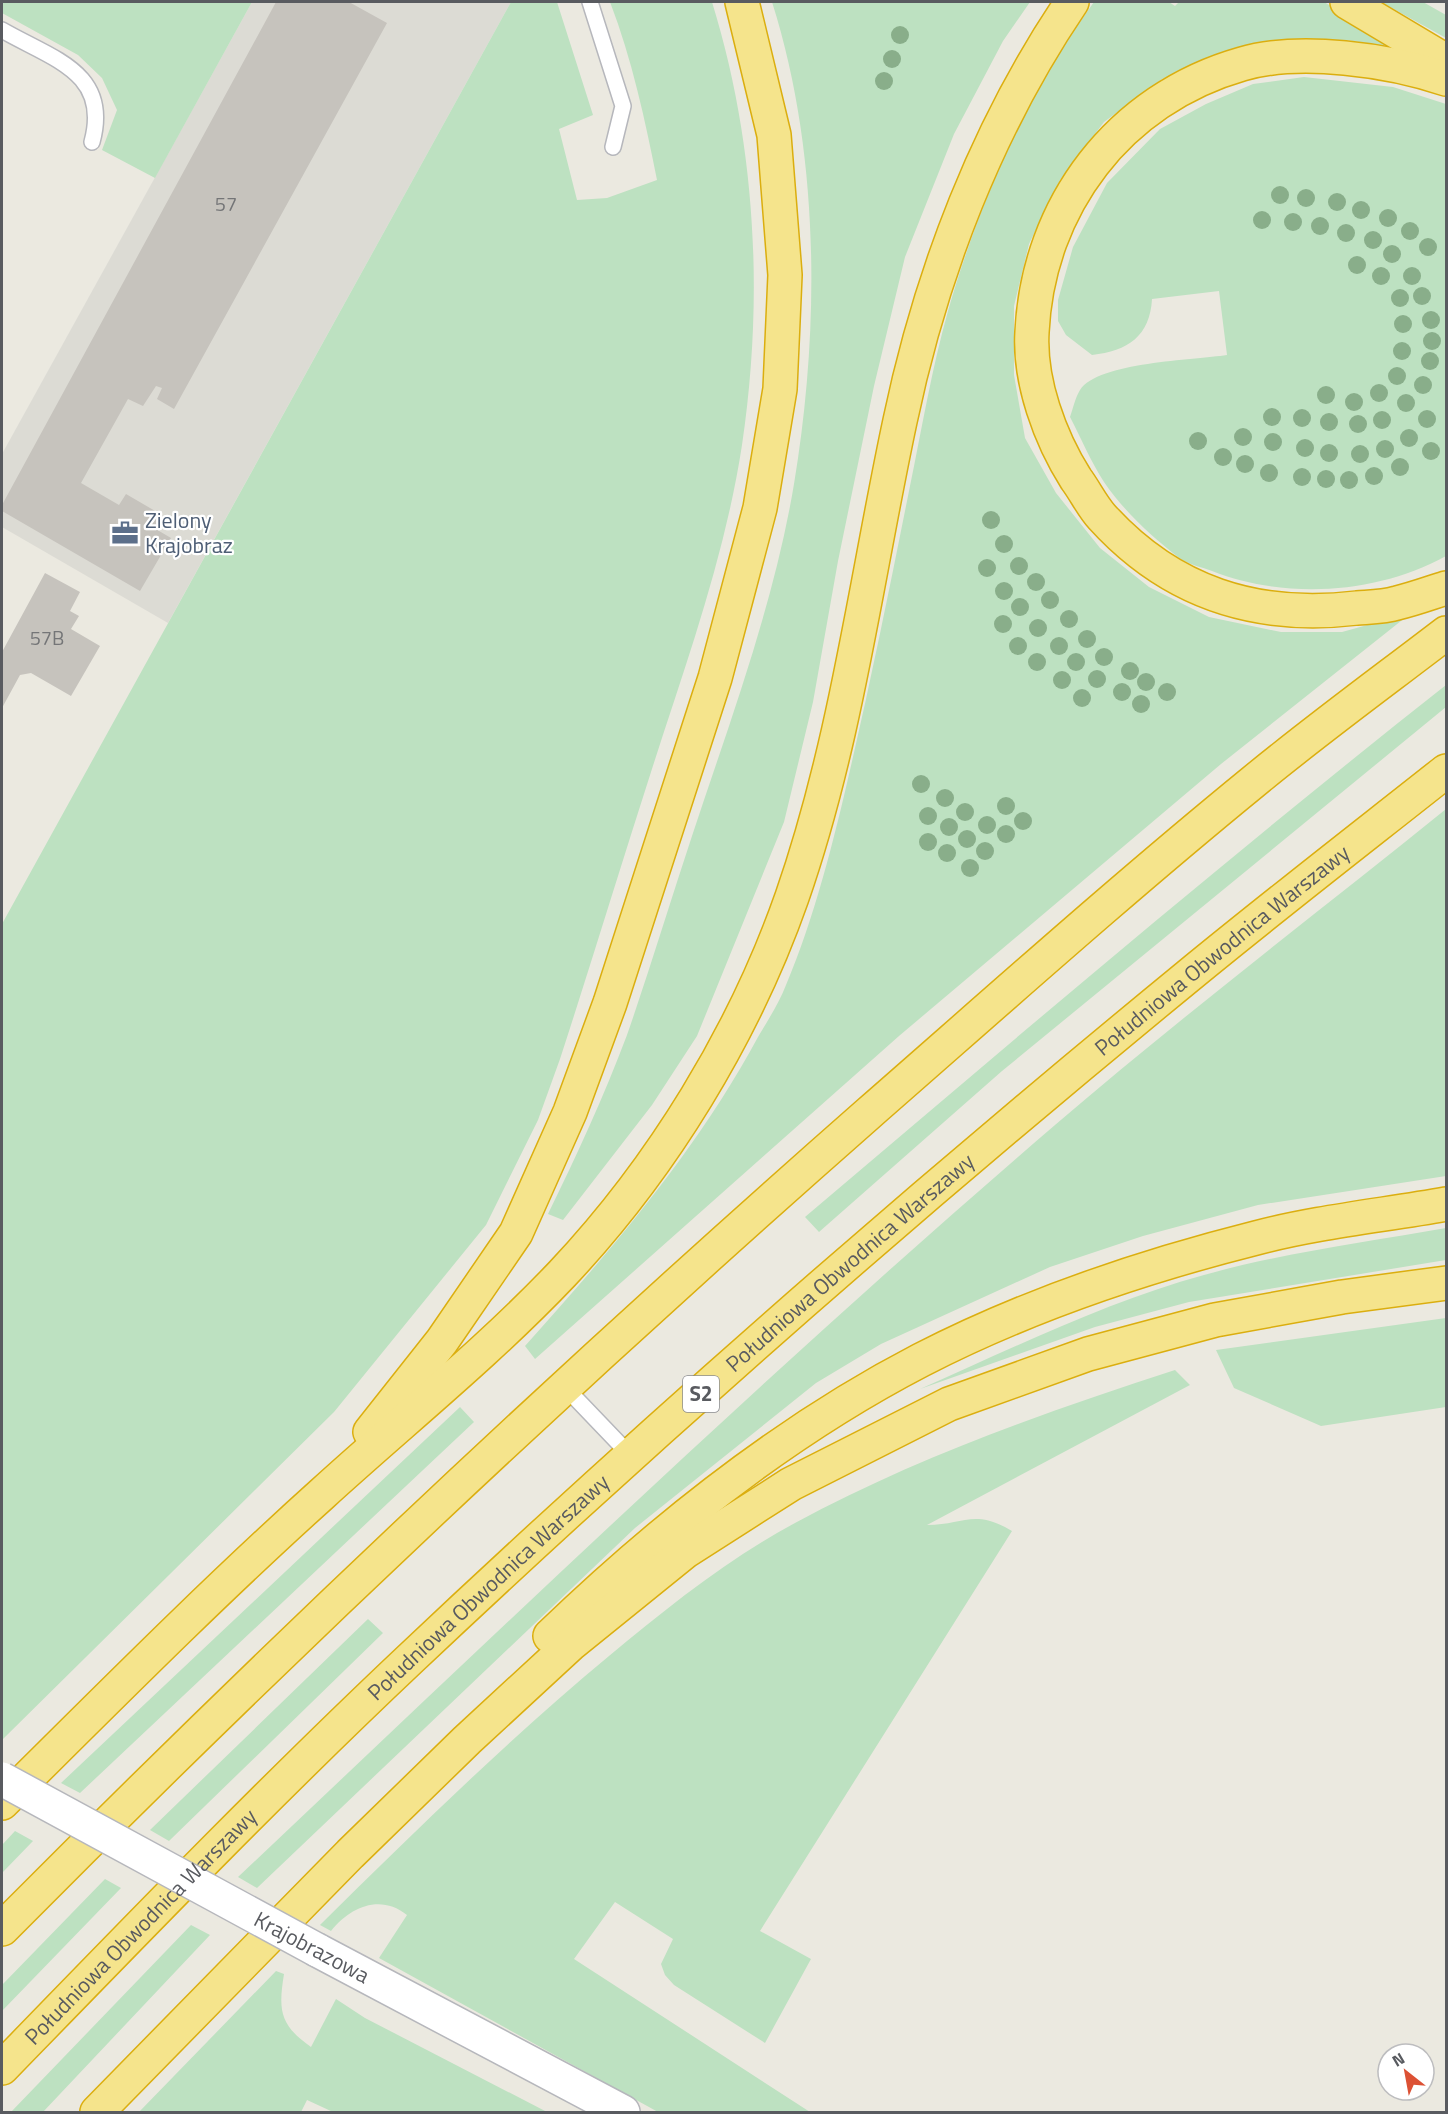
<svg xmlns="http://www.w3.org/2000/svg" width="1448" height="2114" font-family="'Titillium Web',sans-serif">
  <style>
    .industrial { fill: #dcdbd4 }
    .green { fill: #bde1c1 }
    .building { fill: #c6c3bd }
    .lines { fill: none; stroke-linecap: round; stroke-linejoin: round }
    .service-casing { stroke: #b6b7bc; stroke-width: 18 }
    .tertiary-casing { stroke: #b6b7bc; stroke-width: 36 }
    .motorway-casing { stroke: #dbae0f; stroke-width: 36 }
    .service { stroke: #fff; stroke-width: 15 }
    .tertiary { stroke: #fff; stroke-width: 33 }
    .motorway { stroke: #f5e48c; stroke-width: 33 }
    .tertiary-bridge-casing { stroke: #b6b7bc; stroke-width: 36; stroke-linecap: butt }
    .tertiary-bridge { stroke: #fff; stroke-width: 33 }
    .tree { fill: #89ae8a }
    .labels { text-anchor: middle; stroke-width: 4.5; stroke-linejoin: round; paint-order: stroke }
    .number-label { font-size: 20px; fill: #747577 }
    .shield { fill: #fff; stroke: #8b8c90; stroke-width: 1.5 }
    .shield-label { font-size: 21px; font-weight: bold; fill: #595b60 }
    .service-label { font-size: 22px; fill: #4e5e75; stroke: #fff; text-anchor: start }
    .street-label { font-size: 22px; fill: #595b60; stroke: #fff }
  </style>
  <rect width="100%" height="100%" fill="#ebe9e0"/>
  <path class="industrial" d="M252 2H511L168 623 2 527V454Z"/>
  <path class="green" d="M2 2H252L155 178 102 150 117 110 102 78 78 55 2 13Z
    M511 2H557L593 115 559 129 577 200 607 198 657 180C645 120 632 59 610 2H712C756 144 764 298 742 445 725 557 685 666 651 772 620 868 591 964 560 1059L538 1120 486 1225 334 1412 2 1740V924Z
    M772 2H1030L1003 41 954 134 905 257 874 386 838 561 813 702 784 822 697 1036 652 1105 563 1220 548 1214C577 1155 604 1096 627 1035 650 969 670 902 692 836 730 721 774 604 794 484 820 328 820 153 772 2Z
    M1094 2H1169L1175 6 1179 2H1324L1389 39 1386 46 1346 40H1292L1229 50 1162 79 1104 122 1060 180 1029 244 1014 306V375L1025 438 1056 493 1100 548 1149 587 1209 617 1281 632H1342L1411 613 1221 764 899 1036 535 1359 525 1346C612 1249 696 1152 758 1037 768 1020 779 1003 786 985 814 919 834 840 850 770 872 676 891 581 910 486 922 427 932 368 948 311 979 203 1028 92 1094 2Z
    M1381 2H1423L1446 15V38Z
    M1304 77 1393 87 1446 104V556C1377 594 1286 600 1212 571 1201 567 1187 564 1178 557 1151 536 1123 510 1104 482 1091 462 1081 438 1070 417 1073 409 1075 398 1080 390 1098 362 1194 360 1227 355L1219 291 1152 299C1150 336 1128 351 1092 355L1066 335 1058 321V300L1073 247 1107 183 1160 129 1206 104 1253 84Z
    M1446 685V707L1002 1071 819 1232 805 1217C1017 1037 1228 857 1446 685Z
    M1446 809V1176L1258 1205 1143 1236 1050 1267 881 1344 816 1383 635 1528 257 1888 238 1877C507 1623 774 1366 1055 1125 1182 1016 1316 914 1446 809Z
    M1446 1228V1260L1189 1302 1095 1327 920 1389C1011 1349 1108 1301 1204 1275 1283 1253 1366 1242 1446 1228Z
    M1446 1318V1407L1321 1426 1234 1388 1216 1350Z
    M1175 1370 1190 1385 927 1525C963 1525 974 1508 1012 1531L760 1931 811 1959 765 2043 674 1985 665 1975 661 1964 673 1939 615 1902 574 1959 810 2112H658L379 1958 407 1915C381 1894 351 1906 331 1931L320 1925C414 1832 508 1740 609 1656 668 1607 728 1559 795 1523 915 1458 1046 1412 1175 1370Z
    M460 1407 474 1422 80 1793 61 1783Z
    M368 1619 383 1633 169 1841 150 1830Z
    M15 1831 33 1841 2 1873V1845Z
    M105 1879 121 1888 2 2011V1985Z
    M191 1925 210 1935 43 2112H11Z
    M276 1971 284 1974C278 2011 280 2025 311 2047L336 1999 365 2018 547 2112H333L307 2100 301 2112H139Z"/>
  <path class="building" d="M276 2H349L387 23 174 409 157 399 162 388 156 386 143 406 128 399 81 483 119 505 126 494 162 515 154 528 171 538 140 591 2 511V505Z
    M45 573 80 592 70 611 79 616 71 629 100 646 71 696 31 673 20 675 2 708V652Z"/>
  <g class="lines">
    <defs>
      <path id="service" d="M590 2 623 106 613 147
        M2 30C52 59 111 72 92 142
        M563 1385 631 1456"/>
      <path id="tertiary" d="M317 1950 623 2112"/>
      <g id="motorway">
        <path d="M1347 2 1446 61"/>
        <path d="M1446 79C1390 60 1300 47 1242 64 1119 99 1038 206 1032 332 1029 381 1050 438 1076 479 1085 491 1092 506 1102 517 1171 593 1256 620 1357 608 1370 607 1384 607 1397 603 1414 599 1430 593 1446 588"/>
        <path d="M370 1432 442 1341 516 1233 570 1112 610 1003 715 678 760 508 780 389 785 275 774 135 742 2"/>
        <path d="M550 1636C661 1529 784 1431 921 1360 1026 1306 1141 1267 1256 1238 1316 1222 1385 1215 1446 1204"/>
        <path d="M2 1803C107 1699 212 1593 322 1494 402 1421 487 1353 562 1274 662 1168 744 1034 792 897 846 742 866 580 900 421 931 273 987 127 1072 2"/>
        <path d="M2 1929C282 1647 570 1376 869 1113 996 1002 1122 889 1253 782 1316 730 1382 682 1446 633"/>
        <path id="s1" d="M2 2068C136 1930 269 1792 409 1660 660 1423 920 1196 1187 977 1272 907 1360 839 1446 771"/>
        <path d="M97 2112 350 1854 467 1740 571 1644 686 1551 791 1484 949 1404 1088 1354 1215 1320 1342 1297 1446 1283"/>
      </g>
    </defs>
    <use href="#service" class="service-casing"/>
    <use href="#tertiary" class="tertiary-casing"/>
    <use href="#motorway" class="motorway-casing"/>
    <use href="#service" class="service"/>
    <use href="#tertiary" class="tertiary"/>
    <use href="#motorway" class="motorway"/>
    <defs>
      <path id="tertiary-bridge" d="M2 1779 317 1950"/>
    </defs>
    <use href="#tertiary-bridge" class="tertiary-bridge-casing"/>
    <use href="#tertiary-bridge" class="tertiary-bridge"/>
  </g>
  <g class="tree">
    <circle cx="900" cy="35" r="9"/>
    <circle cx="892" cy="59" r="9"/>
    <circle cx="884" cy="81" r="9"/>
    <circle cx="1280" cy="195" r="9"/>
    <circle cx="1306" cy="198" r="9"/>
    <circle cx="1337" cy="202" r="9"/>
    <circle cx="1361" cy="210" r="9"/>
    <circle cx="1388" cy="218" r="9"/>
    <circle cx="1262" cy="220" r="9"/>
    <circle cx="1293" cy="222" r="9"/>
    <circle cx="1320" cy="226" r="9"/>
    <circle cx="1410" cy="231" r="9"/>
    <circle cx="1346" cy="233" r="9"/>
    <circle cx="1373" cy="240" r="9"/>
    <circle cx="1428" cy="247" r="9"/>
    <circle cx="1392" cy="254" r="9"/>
    <circle cx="1357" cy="265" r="9"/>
    <circle cx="1381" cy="276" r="9"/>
    <circle cx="1412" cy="276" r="9"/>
    <circle cx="1422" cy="296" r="9"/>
    <circle cx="1400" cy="298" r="9"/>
    <circle cx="1431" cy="320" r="9"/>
    <circle cx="1403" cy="324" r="9"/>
    <circle cx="1432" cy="341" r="9"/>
    <circle cx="1402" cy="351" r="9"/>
    <circle cx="1430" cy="361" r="9"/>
    <circle cx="1397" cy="376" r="9"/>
    <circle cx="1423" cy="385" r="9"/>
    <circle cx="1379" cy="393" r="9"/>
    <circle cx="1326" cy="395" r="9"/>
    <circle cx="1354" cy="402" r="9"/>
    <circle cx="1406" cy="403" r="9"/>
    <circle cx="1272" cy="417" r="9"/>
    <circle cx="1302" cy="418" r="9"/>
    <circle cx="1427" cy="419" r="9"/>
    <circle cx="1382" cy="420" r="9"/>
    <circle cx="1329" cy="422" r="9"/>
    <circle cx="1358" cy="424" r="9"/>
    <circle cx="1243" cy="437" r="9"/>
    <circle cx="1409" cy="438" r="9"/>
    <circle cx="1198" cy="441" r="9"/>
    <circle cx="1273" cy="442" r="9"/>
    <circle cx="1305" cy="448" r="9"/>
    <circle cx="1385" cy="449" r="9"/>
    <circle cx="1431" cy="451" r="9"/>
    <circle cx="1329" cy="453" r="9"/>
    <circle cx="1360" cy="454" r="9"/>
    <circle cx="1223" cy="457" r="9"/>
    <circle cx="1245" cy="464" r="9"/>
    <circle cx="1400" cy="467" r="9"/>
    <circle cx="1269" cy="473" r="9"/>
    <circle cx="1374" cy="476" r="9"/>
    <circle cx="1302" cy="477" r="9"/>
    <circle cx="1326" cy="479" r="9"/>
    <circle cx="1349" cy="480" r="9"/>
    <circle cx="991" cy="520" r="9"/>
    <circle cx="1004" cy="544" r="9"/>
    <circle cx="1019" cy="566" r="9"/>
    <circle cx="987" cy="568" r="9"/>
    <circle cx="1036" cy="582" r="9"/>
    <circle cx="1004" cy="591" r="9"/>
    <circle cx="1050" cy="600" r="9"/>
    <circle cx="1020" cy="607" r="9"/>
    <circle cx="1069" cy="619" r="9"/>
    <circle cx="1003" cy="624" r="9"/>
    <circle cx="1038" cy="628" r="9"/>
    <circle cx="1087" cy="639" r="9"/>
    <circle cx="1018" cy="646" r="9"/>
    <circle cx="1059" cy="646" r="9"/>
    <circle cx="1104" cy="657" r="9"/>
    <circle cx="1037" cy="662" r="9"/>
    <circle cx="1076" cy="662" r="9"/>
    <circle cx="1130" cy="671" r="9"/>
    <circle cx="1097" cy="679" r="9"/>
    <circle cx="1062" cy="680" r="9"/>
    <circle cx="1146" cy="682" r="9"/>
    <circle cx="1122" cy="692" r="9"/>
    <circle cx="1167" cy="692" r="9"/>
    <circle cx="1082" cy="698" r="9"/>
    <circle cx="1141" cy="704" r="9"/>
    <circle cx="921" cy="784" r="9"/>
    <circle cx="945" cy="798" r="9"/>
    <circle cx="1006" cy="806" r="9"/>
    <circle cx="965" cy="812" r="9"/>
    <circle cx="928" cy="816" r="9"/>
    <circle cx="1023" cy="821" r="9"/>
    <circle cx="987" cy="825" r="9"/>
    <circle cx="949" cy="827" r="9"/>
    <circle cx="1006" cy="834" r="9"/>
    <circle cx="967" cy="839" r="9"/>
    <circle cx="928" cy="842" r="9"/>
    <circle cx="985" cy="851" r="9"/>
    <circle cx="947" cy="853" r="9"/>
    <circle cx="970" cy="868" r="9"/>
  </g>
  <defs>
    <symbol id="office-bare" viewBox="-9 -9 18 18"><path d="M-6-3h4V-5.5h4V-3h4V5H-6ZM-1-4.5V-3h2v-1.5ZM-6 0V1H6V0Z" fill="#5c6f8a" stroke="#fff" stroke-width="2.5" paint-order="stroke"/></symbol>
  </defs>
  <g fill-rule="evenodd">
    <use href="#office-bare" x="106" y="514" width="38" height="38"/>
  </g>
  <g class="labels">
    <g class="number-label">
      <text x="226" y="211">57</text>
      <text x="47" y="645">57B</text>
    </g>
    <rect class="shield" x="683" y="1376" width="36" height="36" rx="4.5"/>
    <g class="shield-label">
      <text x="701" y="1401">S2</text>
    </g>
    <g class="service-label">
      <text x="145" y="528">Zielony<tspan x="145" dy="25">Krajobraz</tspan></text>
    </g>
    <g class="street-label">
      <text dy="8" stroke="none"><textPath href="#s1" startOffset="1656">Południowa Obwodnica Warszawy</textPath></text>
      <text dy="8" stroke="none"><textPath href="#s1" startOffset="1170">Południowa Obwodnica Warszawy</textPath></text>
      <text dy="8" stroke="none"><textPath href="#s1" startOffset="684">Południowa Obwodnica Warszawy</textPath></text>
      <text dy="8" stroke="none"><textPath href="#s1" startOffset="198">Południowa Obwodnica Warszawy</textPath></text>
      <text transform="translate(312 1947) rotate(28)" y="8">Krajobrazowa</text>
    </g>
  </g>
  <rect width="1448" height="2114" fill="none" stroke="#595b60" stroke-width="6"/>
  <g transform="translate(1406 2072) rotate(329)"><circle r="28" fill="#ffffff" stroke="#bdbdbf" stroke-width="1.5"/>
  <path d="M0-4.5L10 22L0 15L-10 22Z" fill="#dc5134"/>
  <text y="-9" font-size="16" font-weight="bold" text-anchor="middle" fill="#595b60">N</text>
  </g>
</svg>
